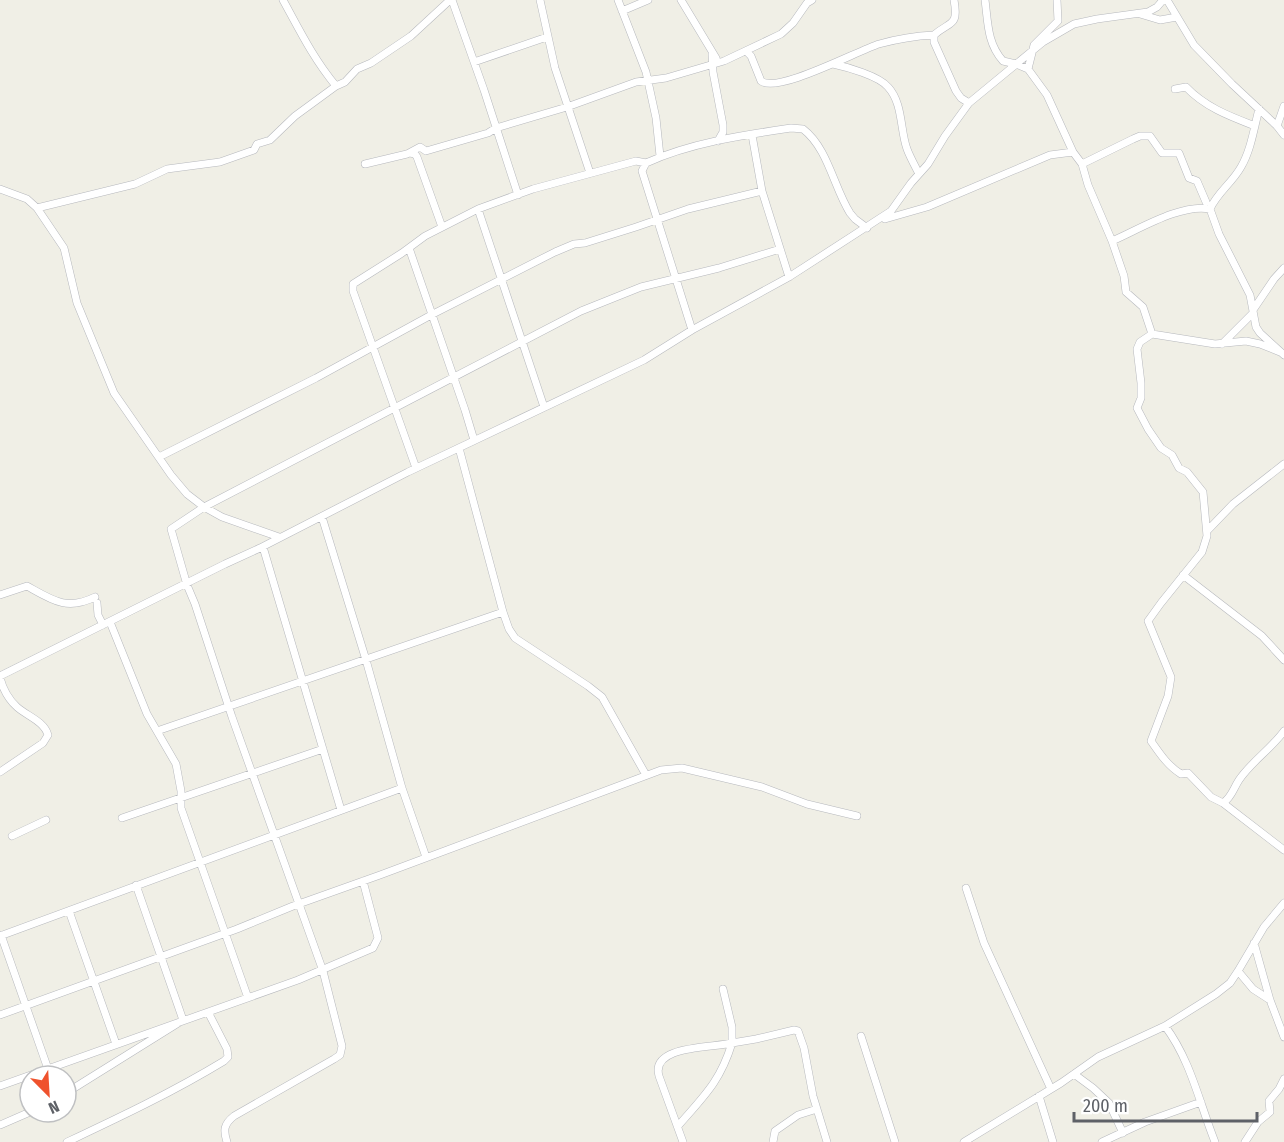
<svg xmlns="http://www.w3.org/2000/svg" width="1284" height="1142" font-family="'Fira Sans Condensed',sans-serif">
  <style>
    .lines { fill: none; stroke-linecap: round; stroke-linejoin: round }
    .street-casing { stroke: #b6b8bd; stroke-width: 8 }
    .street { stroke: #fff; stroke-width: 7 }
  </style>
  <rect width="100%" height="100%" fill="#f0efe6"/>
  <g class="lines">
    <defs>
      <path id="street" d="M283 0C300 31 313 58 336 86
        M452 0 484 90 518 195
        M540 0 555 68 590 173
        M618 0 646 72 656 118 660 156
        M681 0 716 58
        M954 0C959 27 950 21 934 35V42L956 91 961 98 969 103
        M985 0C988 22 987 43 1003 61L1016 64 1028 69 1047 95 1073 152 1082 164 1088 185 1112 241 1124 276 1126 292 1143 307 1152 334 1215 344 1246 341 1260 344 1280 352
        M1167 0 1194 45 1232 84 1277 126 1284 135
        M622 11 648 0
        M1140 14 1160 20 1177 17
        M746 51 751 56 761 81C777 94 857 51 879 44 897 39 914 36 934 35
        M712 54 713 72 723 125V132L718 141
        M474 62 547 37
        M833 64C847 67 879 76 888 87 903 103 900 130 907 149 910 157 915 166 919 174
        M1028 69 1034 45 1058 21 1057 0
        M1175 89 1186 87C1205 107 1229 116 1255 126
        M1259 109C1254 128 1251 150 1241 167 1232 183 1217 193 1210 209L1219 234 1250 295 1256 327 1260 333 1284 355
        M1277 126 1284 106
        M752 135 762 191 789 277
        M410 153 415 154 417 157 442 227
        M365 164 407 154 420 147 426 151 488 133 496 128 567 107 636 82 666 78 724 61 781 34 793 23 807 3 812 0
        M1082 164 1133 139 1140 136H1150L1162 153H1179L1189 178 1197 181 1206 202
        M0 189 27 199 37 208 64 248 77 303 114 393 171 475 187 494 204 507 222 517 279 537
        M37 208 135 184 167 169 220 162 254 150 257 144 270 140 295 116 336 86 345 82 357 69 371 63 411 36 450 0
        M478 209 544 407
        M885 219 927 207 1050 155 1073 152
        M1112 241C1138 230 1181 203 1210 209
        M409 248 465 410 474 440
        M1253 310 1274 279 1284 268
        M692 330 642 171 646 163C690 143 743 135 791 128L803 129C828 148 834 188 850 213L855 219 867 228
        M1152 334 1140 342 1137 349 1141 383V398L1137 408 1148 429 1161 448 1172 455 1179 468 1187 472 1203 492 1207 536 1202 552 1161 603 1148 621 1171 677 1168 696 1151 741C1160 754 1168 766 1181 774L1188 773 1211 797 1223 803 1284 850
        M1222 344 1252 314
        M459 448 503 612 509 629 515 638 588 686 602 697 646 775
        M159 457 316 378 433 314 555 252 574 244 585 243 636 227 688 209 762 191
        M416 468 353 291V284L402 253 425 236 478 209 533 189 636 161 646 163
        M322 517 366 660 402 788 426 857
        M1207 531 1233 504 1284 464
        M263 547 341 810
        M1183 575 1262 636 1284 660
        M0 595 27 586C52 600 67 611 95 597
        M97 603 98 615 103 625
        M110 622 147 714 176 764 181 791V808L248 998
        M0 676 225 564 260 548 408 472 644 360 692 330 789 277 891 211 911 183 928 164 945 136 969 103 1043 42 1074 24 1097 19 1148 12 1157 7 1163 0
        M0 678C3 689 8 699 17 707 27 716 44 721 48 735L43 743 0 772
        M157 731 503 612
        M1223 803C1232 797 1233 789 1239 780 1251 762 1271 749 1284 731
        M122 818 323 749
        M12 836 46 820
        M966 888 984 943 1051 1089
        M69 911 116 1044
        M1 935 48 1069
        M0 936 402 788
        M1254 943 1270 1000 1284 1037
        M1238 971 1253 989 1270 1000
        M0 1015 237 929 293 906 380 875 661 770 682 768 762 787 807 804 857 816
        M1165 1026C1191 1061 1199 1102 1215 1142
        M861 1036 895 1142
        M1074 1074 1093 1088 1109 1103 1123 1133
        M0 1086 298 980 373 948 378 938 363 881
        M66 1093 183 1020 136 885
        M1039 1096 1053 1142
        M0 1125 30 1112
        M678 1126C704 1096 720 1082 732 1043L756 1039 794 1030 798 1031 804 1048 813 1096 827 1142
        M67 1142C120 1117 173 1092 224 1061L228 1057 227 1049 208 1012
        M227 1142C223 1130 224 1124 234 1116L334 1059 340 1055 342 1046 323 971 232 717 195 604 187 585 171 529 204 507 581 311 641 287 719 268 780 249
        M683 1142 659 1076C650 1045 712 1048 732 1043V1027L723 989
        M773 1142 775 1131 798 1115 817 1109
        M964 1142 1061 1083 1098 1057 1165 1026 1216 994 1230 983 1238 971 1264 927 1284 903
        M1102 1142 1145 1122 1201 1102
        M1245 1142 1258 1122 1270 1112 1269 1101 1279 1089 1284 1079"/>
    </defs>
    <use href="#street" class="street-casing"/>
    <use href="#street" class="street"/>
  </g>
  <g transform="translate(48 1094) rotate(156)"><circle r="28" fill="#ffffff" stroke="#bfc0c2" stroke-width="1.5"/>
  <path d="M0-4.5L10 22L0 15L-10 22Z" fill="#ef522d"/>
  <text y="-9" font-size="16" font-weight="bold" text-anchor="middle" fill="#5e6167">N</text>
  </g>
  <path d="M1074 1112v9h183v-9" fill="none" stroke="#5e6167" stroke-width="3"/>
  <text x="1083" y="1112" font-size="18" fill="#5e6167" stroke="#ffffff" stroke-width="4.5" paint-order="stroke">200 m</text>
</svg>
